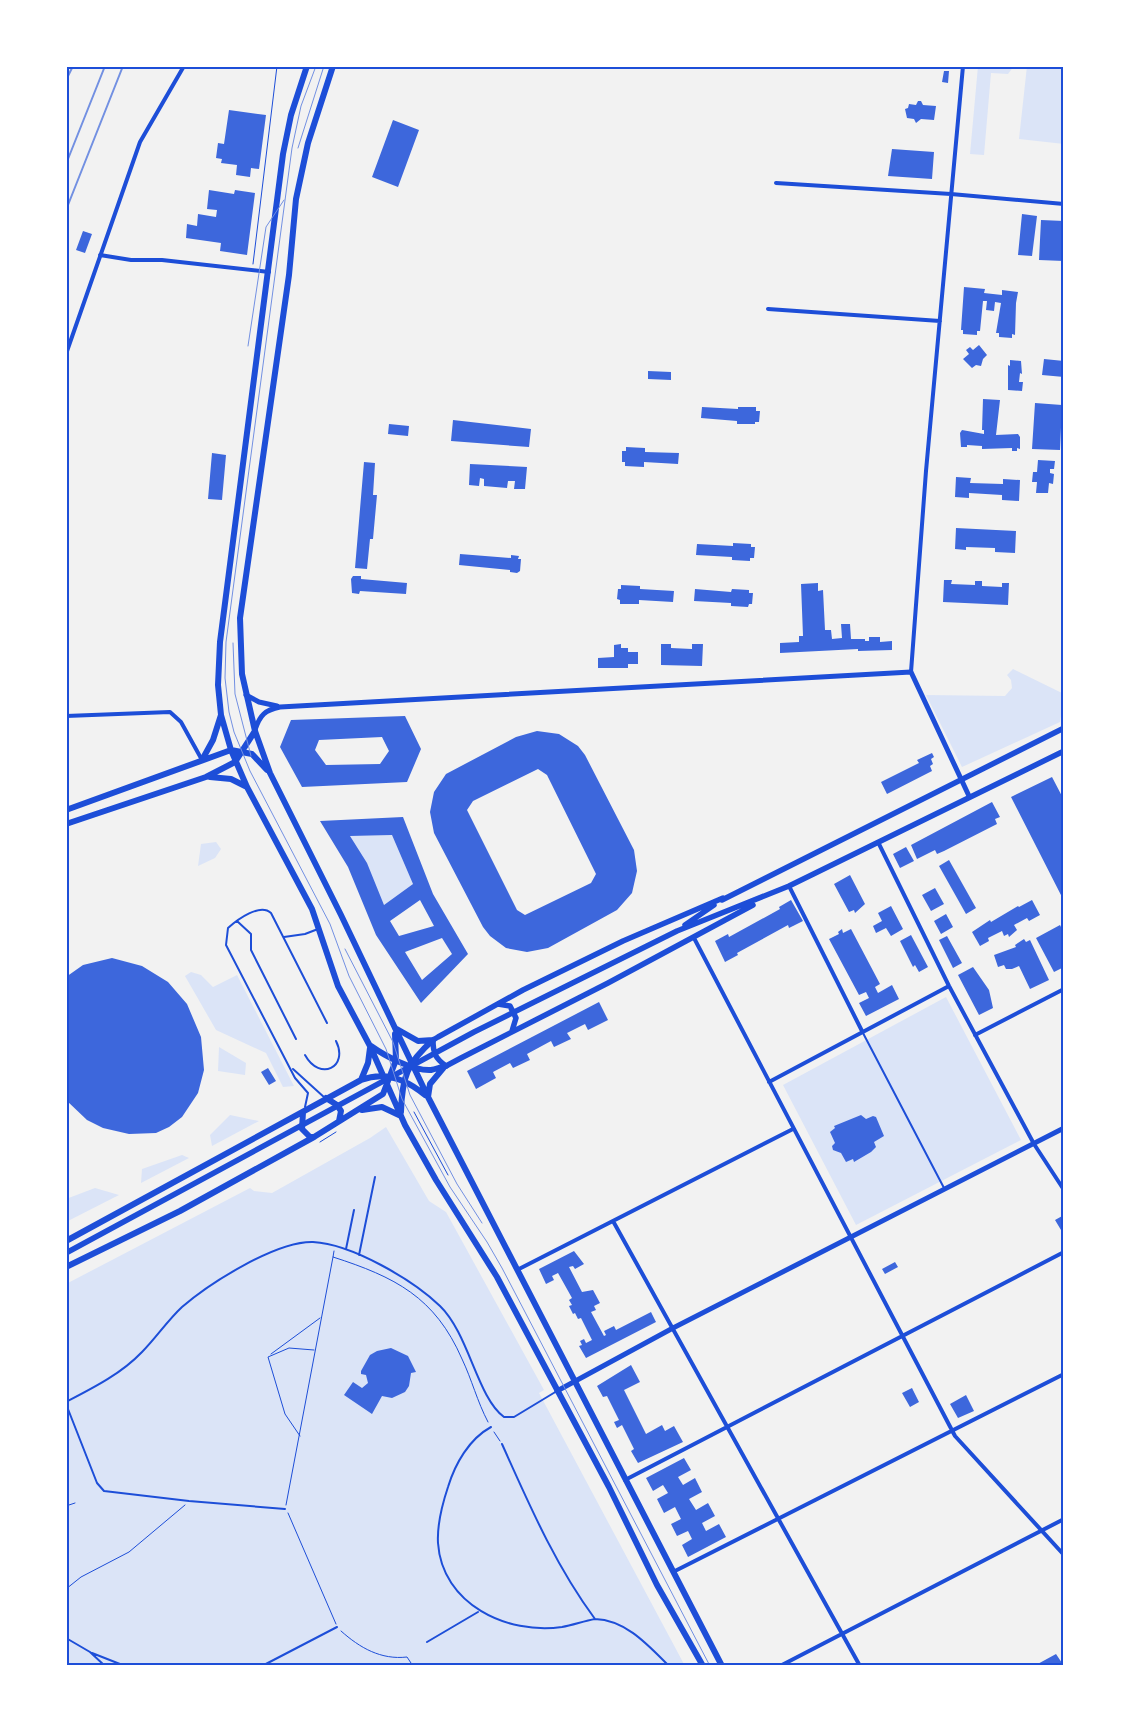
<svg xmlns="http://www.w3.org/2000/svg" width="1130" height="1732" font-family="'Varela Round',sans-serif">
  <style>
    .green { fill: #dbe4f7 }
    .building { fill: #3d67dc; fill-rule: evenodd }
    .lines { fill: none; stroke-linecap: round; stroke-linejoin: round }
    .path { stroke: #1d4ed8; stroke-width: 1 }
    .service { stroke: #1d4ed8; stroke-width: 2 }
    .minor { stroke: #1d4ed8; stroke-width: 4 }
    .tertiary { stroke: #1d4ed8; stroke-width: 5 }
    .secondary { stroke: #1d4ed8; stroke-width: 5.5 }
    .primary { stroke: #1d4ed8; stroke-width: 6 }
    .tram { stroke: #7290e2; stroke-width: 1 }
    .rail { stroke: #7290e2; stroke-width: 2 }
    .neatline { fill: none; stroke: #1d4ed8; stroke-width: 2 }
  </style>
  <rect width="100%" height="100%" fill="#f2f2f2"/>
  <path class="green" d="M978 66H1014L1008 74 991 73 984 155 970 154Z
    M1027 66H1064V144L1019 139Z
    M1013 669 1064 694 1060 722 962 767 926 695 1005 696 1012 688 1011 680 1007 675Z
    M392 835 413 884 384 905 350 836Z
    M216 842 221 849 215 858 198 866 201 844Z
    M191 972 201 975 213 987 237 975 294 1086 283 1087 266 1053 216 1030 185 976Z
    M946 997 1021 1140 856 1225 783 1085Z
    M219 1047 246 1063 245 1075 218 1071Z
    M230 1115 259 1121 212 1146 210 1135Z
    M386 1127 429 1201 446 1212 544 1390 539 1393 685 1666H66V1284L250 1188 254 1191 272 1193 370 1138Z
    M182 1155 189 1158 141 1183 142 1169Z
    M95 1188 119 1195 66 1222V1199Z"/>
  <path class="building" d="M944 71H949L948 83 942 82Z
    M918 101H921L923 105 936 106 934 120 921 119 916 123 914 119 907 118 905 109 908 108 909 104 916 105Z
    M229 110 266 115 259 169 251 168 250 177 236 175 237 165 221 163 222 159 216 158 218 143 224 144Z
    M393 120 419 130 398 187 372 177Z
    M892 149 934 152 932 179 888 176Z
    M209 190 234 194 235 190 255 193 247 255 220 251 221 243 186 238 187 224 197 226 198 214 216 217 217 210 207 209Z
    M1022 214 1037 216 1032 256 1018 255Z
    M1041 220 1064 221V261L1039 260Z
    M83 231 92 234 85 253 76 250Z
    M964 287 985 289 984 293 1002 295V290L1018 292 1016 303 1015 335 1012 334V338L999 337V333H996L1001 303 995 302 994 311 986 310 987 301H983L980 331H977V335L963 334V330H961Z
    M979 345 987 355 983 359 981 366 976 365 972 368 963 359 969 354 966 350 970 347 973 350Z
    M1044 359 1064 361V377L1042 375Z
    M1010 360 1021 361 1022 374 1020 373 1019 382H1023L1022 391 1008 390V365L1010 366Z
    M648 371 671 372V380L648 379Z
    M983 399 1000 400 996 435 1018 434 1020 437V449L1017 448V451H1012V448L982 449V446L967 445V447H961L960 433 962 430 984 434V430H982Z
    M1035 403 1062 405 1060 450 1032 449Z
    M702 407 738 409V407H756V411H760L759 422H755V424H737V421L701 418Z
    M453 420 531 429 529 447 451 441Z
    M389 424 409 426 408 436 388 434Z
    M626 447 645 448V452L679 453 678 464 644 462V467L625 466V462H622V451H626Z
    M212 453 226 455 222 500 208 499Z
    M1038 460 1055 461 1054 469H1050V473L1054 474 1053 484 1049 483 1048 493H1036L1037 482H1032L1033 472H1037Z
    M364 462 375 463 373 495H377L373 539H370L367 569 355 568Z
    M470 464 527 467 525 489H514L515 481H508L507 488 484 486V479L480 478 479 486 469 485Z
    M956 477 971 478 970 483 1003 484V479L1020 480 1019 501 1002 500V495L969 493V498L955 497Z
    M956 528 1016 531 1015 553 995 552V548L966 547V550L955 549Z
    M733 543 751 544V547H755L754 558H750V561L732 560V557L696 555 697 544 733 546Z
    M460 554 511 558V555L519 556 518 559H521L520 571 517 573 510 572V570L459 565Z
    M353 576H361V579L407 583 406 594 360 591 359 594 352 593 351 579Z
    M944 580H952L951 584 975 585V581H982V586L1002 587V583H1009L1008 605 943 602Z
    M818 583V591L823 590 825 630H831L832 639 842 638 841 624H850L851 639H865V641H869V637H880V642L892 641V650L858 651V649L780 653V643L799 642V636H803L801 584Z
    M621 585 640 586V589L674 591 673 602 639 600V604H620V600L617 599 618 589H621Z
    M695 589 731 592 732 589 749 590V593H753L752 604H749L748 607 731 606V603L694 601Z
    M621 644V648H628V652H638V664H628V668H598V658L614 657V645Z
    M661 644H671V648L692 649V644H703L702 666 661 665Z
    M405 716 421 749 407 782 302 787 280 747 291 720ZM382 737 389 751 380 764 326 765 315 750 319 740Z
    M537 731 559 734 578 746 585 755 634 850 637 871 632 893 617 910 548 948 527 952 506 948 490 936 483 927 434 833 430 812 434 792 446 774 516 737ZM538 769 547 775 596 874 591 883 525 915 517 910 467 810 473 801Z
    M932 753 934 757 931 759 933 764 930 766 932 771 887 794 881 782 919 763 917 760Z
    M1052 777 1064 800V901L1011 797Z
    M992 802 1000 817 995 819 997 824 944 851 937 854 935 850 917 859 911 845Z
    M403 817 433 894 468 954 421 1003 376 935 348 867 320 821ZM392 835 413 884 384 905 367 863 350 836ZM420 900 434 926 399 936 390 921ZM442 938 452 954 422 980 405 952Z
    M906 847 914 861 900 868 893 854Z
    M949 860 976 908 966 914 939 866Z
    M850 875 865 904 855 913 854 910 849 912 834 884Z
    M935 888 944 904 931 911 922 895Z
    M791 900 803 921 789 928 788 925 737 953 738 955 725 962 715 941 728 934 729 937 780 909 779 907Z
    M1032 900 1040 915 1029 921 1027 918 1014 925 1017 930 1009 937 1008 934 1004 936 1002 931 988 938 989 941 980 946 972 932 990 920 991 922 1018 906 1019 907Z
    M891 906 903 929 891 936 886 928 876 933 873 926 882 921 878 913Z
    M946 914 953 927 941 934 934 921Z
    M1060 925 1064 933V967L1054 972 1036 938Z
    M842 929 843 933 851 929 880 984 875 987 878 993 892 985 899 999 866 1016 859 1003 869 998 866 992 859 995 829 939 839 934 838 932Z
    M911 935 928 967 919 972 915 965 913 967 900 941Z
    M947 936 962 963 953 968 939 940Z
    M1024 939 1026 942 1030 940 1049 980 1030 989 1019 966 1012 969H1006L1004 965 998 967 994 955 1016 947 1015 945Z
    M112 958 142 966 168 982 187 1004 201 1037 204 1070 198 1093 182 1117 169 1127 156 1133 129 1134 103 1128 87 1120 66 1100V977L83 965Z
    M973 967 989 990 993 1008 979 1015 958 975Z
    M599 1002 608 1020 588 1030 585 1024 567 1033 571 1039 554 1047 551 1041 527 1054 530 1060 513 1068 510 1063 493 1072 496 1078 476 1089 467 1071Z
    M268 1068 276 1081 269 1085 261 1072Z
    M861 1115 866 1119 873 1116 876 1117 884 1136 874 1142 876 1147 871 1152 854 1162 853 1159 846 1162 841 1153 833 1150 832 1146 835 1143 830 1132 835 1128 834 1126Z
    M1064 1215V1235L1055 1220Z
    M574 1251 584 1264 575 1269 573 1266 569 1267 582 1292 593 1290 600 1303 594 1306 596 1310 591 1312 604 1336 606 1335 604 1331 614 1326 616 1330 651 1312 656 1322 586 1358 579 1346 582 1345 580 1341 584 1339 586 1343 592 1340 581 1318 578 1319 575 1313 573 1314 569 1306 572 1305 569 1300 572 1298 558 1273 552 1276 554 1280 546 1284 539 1269Z
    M895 1262 898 1267 885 1274 882 1269Z
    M391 1348 408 1356 416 1372 411 1373 409 1386 405 1392 392 1398 382 1396 372 1414 344 1395 353 1382 362 1388 368 1383 366 1375 361 1374V1371L370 1355 377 1351Z
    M631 1365 640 1382 624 1390 646 1434 662 1425 665 1431 674 1426 683 1442 638 1463 631 1451 634 1449 622 1425 617 1428 614 1422 619 1420 607 1396 603 1397 597 1386Z
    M912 1388 919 1402 910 1407 902 1393Z
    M966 1395 974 1411 958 1418 950 1404Z
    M684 1458 691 1470 678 1477 683 1485 695 1478 702 1492 689 1499 696 1510 708 1503 715 1516 702 1523 706 1531 719 1524 726 1537 688 1557 682 1545 692 1539 688 1531 677 1536 671 1524 681 1519 675 1507 664 1513 657 1499 668 1493 663 1485 653 1491 646 1478Z
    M1056 1654 1064 1666H1034Z"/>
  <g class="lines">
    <path class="path" d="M253 264 277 66
      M414 1112 448 1175
      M320 1142 336 1132
      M334 1251 333 1257C395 1277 435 1297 462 1359 472 1380 477 1401 488 1422
      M271 1354 320 1318
      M494 1432 500 1441
      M300 1436 285 1414 268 1357 289 1348 314 1350
      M286 1505 333 1257
      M66 1506 75 1503
      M288 1513 336 1624
      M66 1589 81 1577 129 1552 185 1505
      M341 1631C360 1648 381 1660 407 1657L413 1666"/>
    <path class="service" d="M237 921 251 934V950L296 1039
      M284 937 305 934 318 929
      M863 1033 944 1188
      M305 1055C320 1082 349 1067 336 1041
      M293 1069 325 1098
      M305 1107 308 1093 295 1078 226 945 228 928C238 919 260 903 271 913L327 1023
      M346 1249 354 1210
      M359 1255 375 1177
      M66 1402C93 1388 121 1374 142 1352 156 1338 167 1321 182 1307 210 1283 276 1241 313 1242 352 1244 413 1280 440 1306 469 1334 477 1397 504 1417H514L557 1391
      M66 1404 97 1483 104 1491 189 1501 285 1509
      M491 1427C469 1439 455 1464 448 1487 442 1505 437 1525 438 1543 442 1604 507 1635 562 1627 573 1625 584 1621 595 1619
      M502 1444C529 1504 555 1565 595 1619 626 1620 648 1645 669 1666
      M66 1638 90 1652 105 1666
      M427 1642 478 1612
      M92 1653 125 1666
      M262 1666 337 1627"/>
    <path class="minor" d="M776 183 951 194 1064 204
      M100 255 131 260H162L269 272
      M768 309 940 321
      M66 354 140 142 184 66
      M911 672 926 471 963 66
      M66 716 170 712 181 722 202 760
      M878 842 949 986 1034 1144 1064 1190
      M789 886 862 1031
      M694 938 955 1436 1064 1555
      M975 1035 1064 989
      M769 1082 949 986
      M613 1221 860 1666
      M517 1270 793 1129
      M625 1480 1064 1252
      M673 1572 1064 1374
      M780 1666 1064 1519"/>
    <path class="tertiary" d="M246 695 259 702 277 706
      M255 730C260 715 265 710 280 707L911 672 969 796
      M557 1391 673 1328 1064 1128"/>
    <path class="secondary" d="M723 898 623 941 523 990 438 1037 433 1040C433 1053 435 1058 446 1066L461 1058 608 983 753 905
      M722 900 1064 728
      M685 925 714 905
      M498 1004 510 1006 516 1018 512 1031
      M66 1253 474 1032 677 931 789 886 1064 751"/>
    <path class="primary" d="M307 66 291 115 283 154 220 642 218 685 221 715 231 750 247 787 312 909 338 986 370 1046 405 1125 436 1180 497 1277 609 1487 657 1585 703 1666
      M333 66 308 143 296 199 289 275 240 618 242 674 255 731 270 773 341 915 428 1097 722 1666
      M202 760 213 740 221 715
      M210 777 231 779 247 787
      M66 810 231 750 252 754 267 770
      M66 824 206 777 235 762 255 731
      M395 1028 418 1041 433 1040
      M371 1046C385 1056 413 1071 431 1070 436 1069 441 1067 446 1066
      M361 1080 368 1063 370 1048
      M428 1097 430 1084 445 1066
      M326 1098 337 1105 341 1111 339 1121
      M362 1110 382 1107 401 1116
      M303 1112 302 1129 310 1137H314
      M401 1112C402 1077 407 1063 433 1040
      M66 1241 361 1080C384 1071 406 1079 425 1095
      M66 1267 180 1211 314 1137 383 1094 396 1060 395 1034"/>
    <path class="tram" d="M316 66 301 106 292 148 226 642 225 678 229 712 234 732 250 771 330 924 349 976 386 1049 402 1099 450 1187 487 1242 502 1268 710 1666
      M298 148 324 66
      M248 346 266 227 284 200
      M233 643 235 694 251 756
      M345 949 393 1042 410 1095 457 1184 482 1223"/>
    <path class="rail" d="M66 80 73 66
      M66 164 105 66
      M66 210 123 66"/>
  </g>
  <rect width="1130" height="1732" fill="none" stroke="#ffffff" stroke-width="135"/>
  <rect x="68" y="68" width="994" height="1596" class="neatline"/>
</svg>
